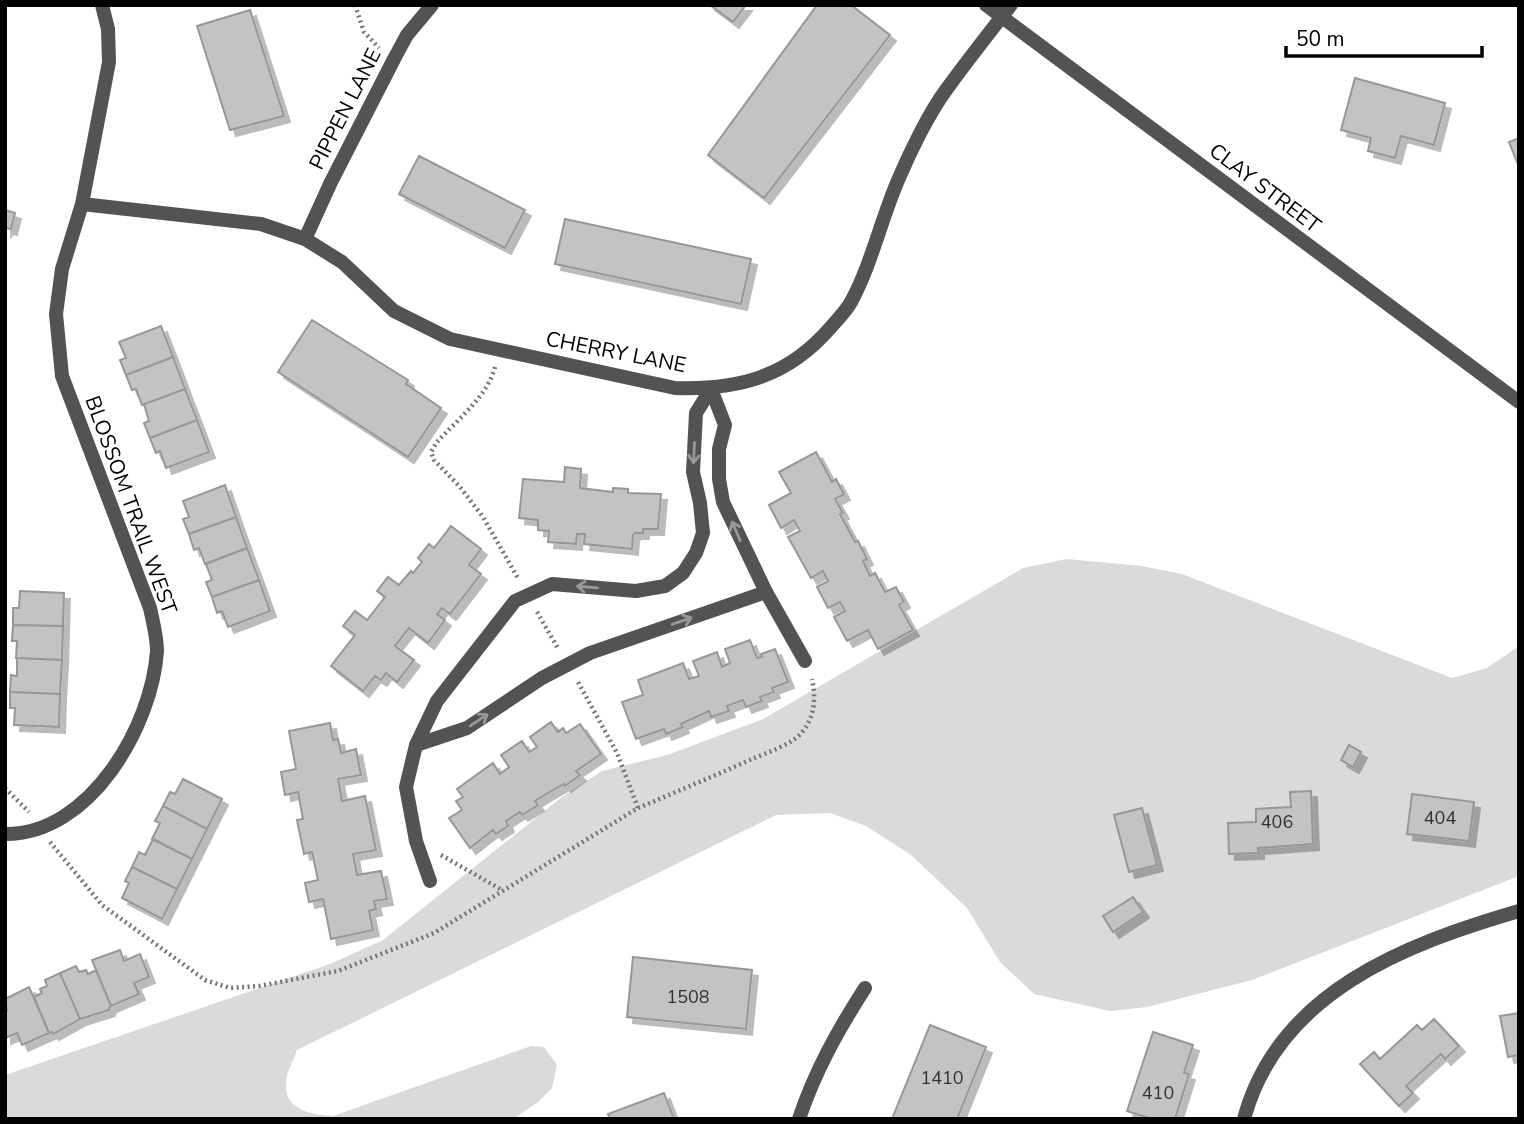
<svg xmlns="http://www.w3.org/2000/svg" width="1524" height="1124" font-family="'Nunito Sans',sans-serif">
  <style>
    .green { fill: #dadada; fill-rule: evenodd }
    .building { fill: #c3c3c3; stroke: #979797; stroke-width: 2; filter: url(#shadow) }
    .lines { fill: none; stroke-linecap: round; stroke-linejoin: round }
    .path { stroke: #757575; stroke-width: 4.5; stroke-dasharray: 2 3.5; stroke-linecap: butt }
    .minor { stroke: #535353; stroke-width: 14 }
    .tertiary { stroke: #535353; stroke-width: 14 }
    .oneway { stroke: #989898 }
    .labels { text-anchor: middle; stroke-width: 5; stroke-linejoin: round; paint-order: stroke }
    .number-label { font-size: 18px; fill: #313131 }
    .street-label { font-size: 21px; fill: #000; stroke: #fff }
  </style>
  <defs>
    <filter id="shadow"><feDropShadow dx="6" dy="6" stdDeviation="0" flood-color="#0004"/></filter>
  </defs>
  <rect width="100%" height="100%" fill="#fff"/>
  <path class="green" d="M1067 559 1142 566 1182 574 1452 678 1487 668 1519 646V876L1252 980 1147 1007 1110 1011 1034 994 1000 962 967 908 911 855 866 826 830 813 776 815 297 1050C294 1059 287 1071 286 1081 283 1111 312 1114 333 1116L531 1046 544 1047 557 1065 552 1088 538 1102 513 1119H5V1075L330 964 383 940 562 797 602 771 667 755 763 719 1023 568ZM1311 791 1313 844 1258 848V853L1229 854 1228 823 1256 822V809L1291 807V792ZM1412 794 1474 802 1435 838 1407 834ZM1133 897 1143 913 1113 931 1103 916Z"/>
  <path class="building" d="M710 5H746L733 22Z
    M817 5H851L890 35 764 198 708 155Z
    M250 10 284 116 230 130 197 26Z
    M1355 78 1445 103 1434 145 1401 136 1395 158 1368 151 1371 138 1341 130Z
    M1519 138V167L1509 142Z
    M419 156 525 210 505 248 399 194Z
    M5 210 15 213 11 229 6 228 5 232Z
    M565 219 751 259 741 304 555 264Z
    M312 320 408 380 406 384 441 408 408 457 278 372Z
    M161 326 173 357 126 375 120 360 126 358 119 342Z
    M173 357 185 389 142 405 136 389 132 390 126 375Z
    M185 389 197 420 150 438 144 423 149 421 144 404Z
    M197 420 209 452 166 468 160 451 156 453 150 438Z
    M816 452 832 482 836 479 844 494 835 499 843 513 840 514 855 542 858 541 867 559 863 561 870 576 875 573 885 592 896 587 904 602 899 605 913 630 878 649 868 630 847 641 834 617 845 611 840 602 828 608 817 587 828 581 823 571 811 578 788 537 800 531 794 520 781 528 769 505 791 493 779 472Z
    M565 467 581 469 580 488 613 492V488L628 489V493L661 494 658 529H643V533H635L633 535 632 549 584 544 585 534H577L576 544 548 542 549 531 538 530V520L519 518 523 479 564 482Z
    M225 485 236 517 189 534 183 519 189 517 183 501Z
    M236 517 247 548 205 564 199 548 194 550 189 534Z
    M451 526 481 549 469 565 481 574 450 614 442 608 437 614 445 620 428 643 409 628 395 646 414 660 397 682 386 673 381 680 375 676 363 691 331 666 355 635 343 626 355 611 367 620 385 597 377 591 388 577 399 585 411 571 413 573 422 562 418 558 429 544 434 548Z
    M247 548 259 580 212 597 206 582 212 580 206 564Z
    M259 580 270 611 228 627 222 611 217 613 212 597Z
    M20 591 64 593 63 626 13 625V608H19Z
    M13 625 63 626 62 660 16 658 17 641H12Z
    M750 640 757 658 762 657 761 654 775 649 788 682 772 688 774 692 760 697 762 701 746 707 743 700 727 706 729 711 711 717 709 711 681 724 683 727 666 734 664 729 636 739 622 702 643 695 638 680 683 663 689 679 699 676 693 661 717 652 722 667 730 663 725 649Z
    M17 658 62 660 60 694 10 692 11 675 17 676Z
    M10 692 60 694 59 727 14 725 15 708H10Z
    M551 722 558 732 563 728 566 733 580 724 601 754 576 771 580 775 565 786 564 784 548 793 535 801 538 805 522 815 520 812 506 821 508 826 496 834 493 830 470 848 449 818 462 810 456 801 463 797 457 789 493 763 500 774 509 767 501 755 522 741 529 752 537 747 530 737Z
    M330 723 333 740 338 739 341 753 356 749 361 775 338 779 342 801 365 796 376 850 353 854 357 875 381 871 387 899 374 901 376 909 369 911 373 930 331 939 323 899 309 902 305 883 318 880 312 852 304 854 297 820 303 819 298 792 285 795 281 772 296 769 289 731Z
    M1349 745 1361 752 1353 767 1341 760Z
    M183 779 222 799 207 829 163 806 170 792 175 794Z
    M1311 791 1313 844 1258 848V853L1229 854 1228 823 1256 822V809L1291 807 1290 792Z
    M1412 794 1474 802 1469 841 1407 834Z
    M163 806 207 829 192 859 152 839 160 823 155 821Z
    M1142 808 1157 865 1129 872 1114 815Z
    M153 839 192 859 177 889 132 867 139 852 145 855Z
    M132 867 177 889 162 919 122 898 129 883 125 881Z
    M1133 897 1143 912 1113 932 1103 916Z
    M120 950 124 961 140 954 149 977 134 983 139 994 111 1006 92 960Z
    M633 957 752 970 746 1029 627 1017Z
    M76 966 79 972 86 970 88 974 96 970 111 1006 109 1008V1010L80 1019 60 973Z
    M60 973 80 1019 53 1034 52 1032 49 1033 34 997 42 993 40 989 47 986 45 980Z
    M29 987 49 1033 22 1045 17 1033 5 1038V1012L7 1011 5 999Z
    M1519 1013V1055L1508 1057 1500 1016Z
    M1434 1019 1459 1046 1445 1059 1441 1054 1406 1086 1413 1093 1399 1106 1360 1064 1374 1052 1380 1059 1417 1025 1422 1030Z
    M930 1025 986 1047 957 1119H892Z
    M1153 1032 1193 1045 1184 1073 1189 1074 1175 1119H1152L1127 1111Z
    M664 1093 674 1119H610L608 1114Z"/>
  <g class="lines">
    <path class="path" d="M355 5 364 32 379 48
      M495 367C487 397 457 420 437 442L431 452 434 460 460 487 483 517 519 580
      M537 612 559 650
      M5 788 29 812
      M638 808C676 792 714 776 752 759 768 752 792 745 803 731 815 716 816 697 812 679
      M50 842 102 905 205 980 230 988 259 986 338 971 434 933 638 808 617 753 578 682
      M441 855 502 890"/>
    <path class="minor" d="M986 5 1002 17
      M82 204 261 224 305 239 342 262 394 311 450 339 675 388C739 390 788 377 831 327 838 319 846 311 851 302 872 263 881 219 899 178 910 152 929 113 946 90 967 61 989 33 1011 5
      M305 239 331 182 394 59 407 35 432 5
      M711 389 725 425 719 449V479L723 502 766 592 805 661
      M416 745 467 728 542 678 590 653 766 592
      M5 834C90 835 152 726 157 651 157 637 153 622 150 608L62 376 56 314 62 269 82 204 109 62 108 29 102 5
      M430 881 416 841 406 787 416 745 437 701 515 601 552 584 636 591 665 586 683 573 696 553 703 533 700 503 693 472 696 413 711 389
      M799 1119C815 1071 838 1030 865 988
      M1244 1119C1278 992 1406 944 1519 911"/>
    <path class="tertiary" d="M1002 17 1519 402"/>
  </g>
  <defs><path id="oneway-shaft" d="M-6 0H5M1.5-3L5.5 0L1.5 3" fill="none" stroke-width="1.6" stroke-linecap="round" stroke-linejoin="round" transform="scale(1.75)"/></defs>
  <g class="oneway">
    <use href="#oneway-shaft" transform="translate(694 453) rotate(93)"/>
    <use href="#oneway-shaft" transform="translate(736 531) rotate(-114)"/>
    <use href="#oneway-shaft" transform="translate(587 587) rotate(-175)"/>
    <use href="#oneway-shaft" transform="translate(682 621) rotate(-19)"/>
    <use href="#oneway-shaft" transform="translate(479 720) rotate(-34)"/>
  </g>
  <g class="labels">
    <g class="number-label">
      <text x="1440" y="824">404</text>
      <text x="1277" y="828">406</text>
      <text x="688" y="1003">1508</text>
      <text x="942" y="1084">1410</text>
      <text x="1158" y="1099">410</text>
    </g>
    <g class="street-label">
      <text transform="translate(345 109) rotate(-63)" y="7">PIPPEN LANE</text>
      <text transform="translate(1265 188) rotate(37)" y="7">CLAY STREET</text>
      <text transform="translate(616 352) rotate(11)" y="7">CHERRY LANE</text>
      <text transform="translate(131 505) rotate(70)" y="7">BLOSSOM TRAIL WEST</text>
    </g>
  </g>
  <rect width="1524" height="1124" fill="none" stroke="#000000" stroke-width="14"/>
  <path d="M1286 46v10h196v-10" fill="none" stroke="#000000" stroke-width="3.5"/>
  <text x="1296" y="46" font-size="21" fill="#000000" stroke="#ffffff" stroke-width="5" paint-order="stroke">50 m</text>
</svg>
